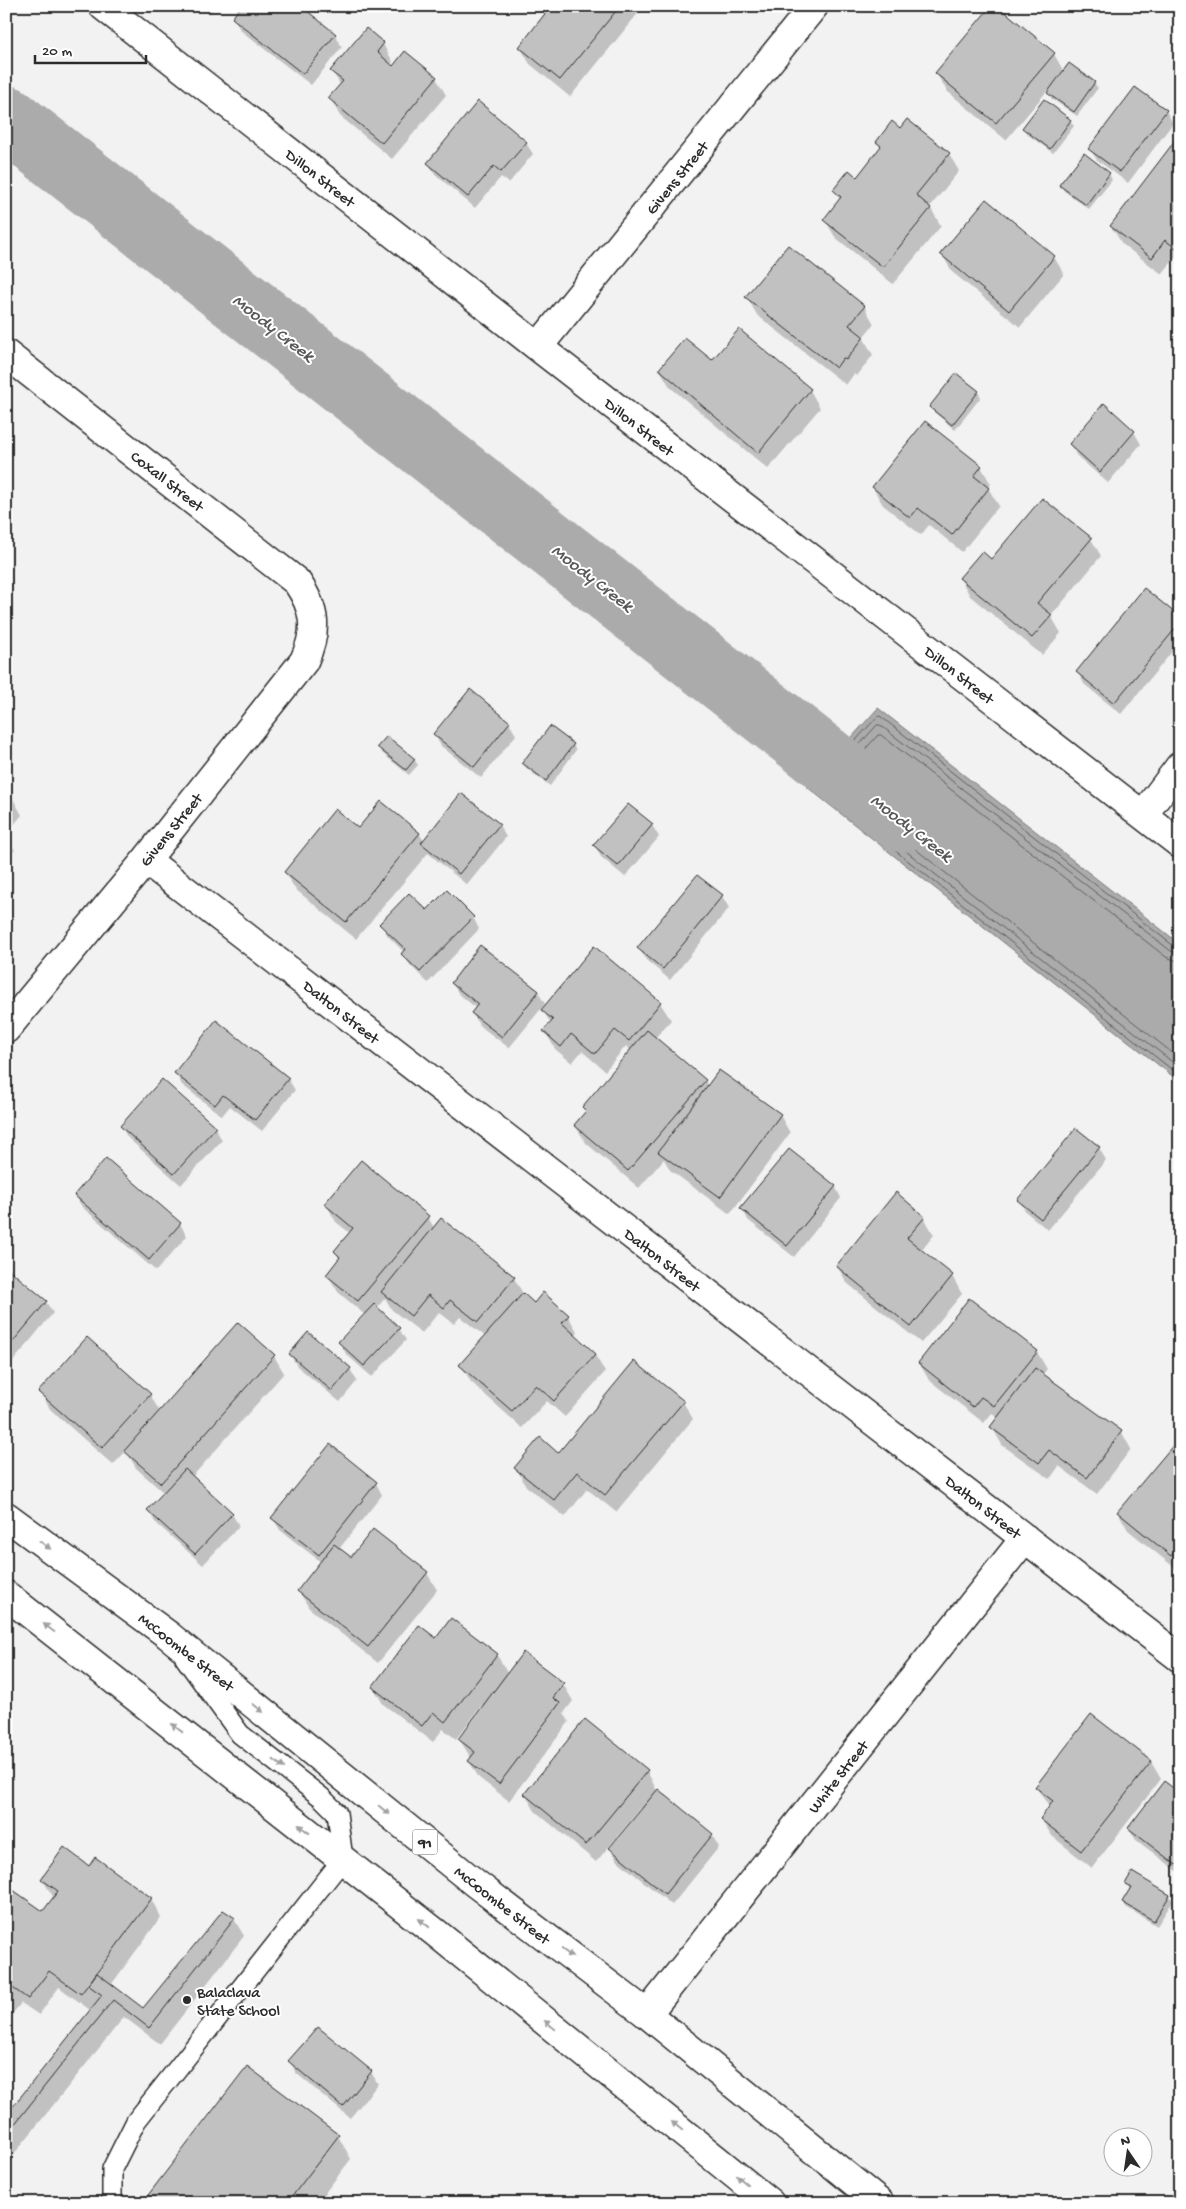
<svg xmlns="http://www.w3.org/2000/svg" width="1186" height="2209" font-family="'Gochi Hand',sans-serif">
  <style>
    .water { fill: #ababab; stroke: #787878 }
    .shadow { fill: #0003 }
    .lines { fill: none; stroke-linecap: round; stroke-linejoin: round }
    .shore { stroke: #5e5e5e; stroke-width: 1 }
    .river { stroke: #ababab; stroke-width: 66 }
    .building { fill: #c1c1c1; stroke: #2b2b2b }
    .lane-casing { stroke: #2b2b2b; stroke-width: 22 }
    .street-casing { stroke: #2b2b2b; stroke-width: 31 }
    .primary-casing { stroke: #2b2b2b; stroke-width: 31 }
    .lane { stroke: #fff; stroke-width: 19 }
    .street { stroke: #fff; stroke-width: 28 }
    .primary { stroke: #fff; stroke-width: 28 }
    .oneway { fill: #a0a0a0 }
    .poi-dot { fill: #2b2b2b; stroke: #fff; stroke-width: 2 }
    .labels { text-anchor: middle; stroke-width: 4; stroke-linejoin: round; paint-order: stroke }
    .shield { fill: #fff; stroke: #6b6b6b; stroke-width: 1 }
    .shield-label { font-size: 15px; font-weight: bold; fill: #2b2b2b }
    .street-label { font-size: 16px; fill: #2b2b2b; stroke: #fff }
    .poi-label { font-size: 16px; fill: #2b2b2b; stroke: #fff; text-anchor: start }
    .water-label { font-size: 18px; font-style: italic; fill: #585858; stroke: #fff }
  </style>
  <rect width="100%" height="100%" fill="#f2f2f2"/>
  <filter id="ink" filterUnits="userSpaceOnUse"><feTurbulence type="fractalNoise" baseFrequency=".02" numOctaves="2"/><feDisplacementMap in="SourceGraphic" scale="10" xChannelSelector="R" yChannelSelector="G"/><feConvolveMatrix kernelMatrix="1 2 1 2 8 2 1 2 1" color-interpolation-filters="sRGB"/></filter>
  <g filter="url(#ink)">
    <path class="water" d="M878 708 1180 944V1082L807 787Z"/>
    <path class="shadow" d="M202 6H216L210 13Z
      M553 6H644L570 97 530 64 520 47Z
      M234 18 335 35 342 47 311 85 240 30Z
      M383 44 393 62 390 65 393 67 436 78 446 95 392 159 340 116 330 98 341 86 332 71Z
      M1054 54 1064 72 1069 65 1094 83 1098 88 1077 116 1052 99 1047 91 1006 140 947 91 936 73Z
      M1166 111 1173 123 1128 183 1097 160 1090 149Z
      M1070 121 1074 126 1053 153 1027 134 1024 128Z
      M900 129 949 154 959 171 930 207 941 226 893 284 835 237 825 220 840 200 835 191 857 179 881 148 877 142Z
      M1180 136V260L1176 257 1162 274 1122 244 1111 226Z
      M526 143 533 154 509 183 501 177 475 208 435 174 428 163Z
      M1109 174 1112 180 1089 209 1064 191 1061 185Z
      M942 254 1054 257 1064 274 1020 327 952 272Z
      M747 297 864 306 874 324 863 337 873 355 857 376 854 374 846 385 757 315Z
      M660 370 810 390 820 408 768 469 670 387Z
      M978 392 981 397 955 430 934 412 930 407Z
      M1104 405 1134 432 1141 444 1108 483 1077 456 1070 445Z
      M981 467 991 484 988 488 999 506 962 552 929 525 921 535 883 505 873 488Z
      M1091 539 1101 556 1051 616 1061 633 1042 655 970 596 960 578 991 561Z
      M1180 619V642L1121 714 1084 684 1078 672Z
      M509 723 516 735 481 778 441 746 434 734Z
      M573 745 576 750 550 786 527 769 523 763Z
      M379 747 414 759 418 765 409 775 382 753Z
      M6 793 12 797 22 815 6 834Z
      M462 795 499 825 506 837 467 885 428 853 356 939 295 889 285 872 359 830 419 833 424 841Z
      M629 806 652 825 659 837 625 877 601 857 595 845Z
      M6 835 15 850 6 860Z
      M722 896 729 908 670 980 646 960 639 948Z
      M427 912 473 917 479 929 428 983 410 965 403 954 404 952 388 936 381 924Z
      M594 948 660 1003 671 1020 655 1038 705 1081 708 1086 780 1115 790 1133 730 1214 670 1170 664 1159 639 1188 586 1143 575 1125 587 1112 583 1107 631 1051 626 1046 605 1071 582 1051 572 1063 555 1049 545 1031 551 1024 543 1010Z
      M452 983 538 992 545 1004 509 1048 479 1025 472 1013 476 1008 459 994Z
      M176 1074 288 1079 295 1090 262 1131 230 1106 222 1116 182 1085Z
      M162 1081 215 1128 222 1140 181 1185 128 1138 121 1127Z
      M1099 1148 1106 1160 1048 1230 1026 1212 1019 1200Z
      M835 1186 841 1198 794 1257 748 1220 742 1208Z
      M75 1195 180 1224 187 1236 156 1271 82 1207Z
      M326 1204 428 1217 434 1228 514 1278 525 1297 534 1304 543 1294 568 1316 578 1333 575 1337 595 1355 605 1372 565 1417 547 1401 522 1428 471 1382 461 1365 486 1337 460 1317 454 1324 439 1312 422 1333 392 1310 385 1298 377 1308 399 1329 406 1340 372 1377 346 1354 340 1342 365 1315 338 1292 328 1275 340 1260 335 1251 350 1233 336 1222Z
      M924 1217 934 1235 921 1251 952 1276 962 1294 921 1343 847 1283 837 1266Z
      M6 1269 46 1302 53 1313 6 1370Z
      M308 1334 350 1369 357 1381 340 1402 297 1366 290 1354Z
      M1037 1352 1047 1369 1042 1375 1121 1431 1131 1449 1097 1494 1059 1466 1050 1479 1002 1445 992 1427 998 1418 992 1413 984 1423 929 1380 919 1363Z
      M274 1356 284 1373 192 1477 232 1514 239 1526 203 1565 155 1522 148 1510 164 1493 136 1468 126 1451 113 1465 50 1409 40 1392 150 1395 160 1412Z
      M683 1402 693 1419 616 1512 587 1489 565 1517 526 1486 516 1468 559 1454Z
      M1180 1439V1572L1128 1530 1118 1512Z
      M376 1483 382 1495 339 1549 351 1559 427 1573 437 1590 378 1663 309 1608 299 1591 321 1562 280 1530 273 1518Z
      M436 1640 497 1655 508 1674 563 1684 573 1701 564 1713 569 1722 509 1801 479 1778 469 1761 471 1758 459 1739 484 1706 482 1705 456 1739 443 1729 433 1742 383 1704 373 1687Z
      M1151 1762 1161 1779 1092 1868 1052 1836 1041 1819 1050 1808 1036 1787Z
      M647 1771 656 1789 712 1835 719 1847 672 1905 617 1860 611 1848 643 1810 641 1808 596 1862 535 1811 525 1794Z
      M1180 1795V1873L1136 1840 1129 1828Z
      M96 1859 151 1899 161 1917 111 1985 144 2009 234 1919 244 1936 160 2044 124 2017 6 2164V2117L90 2010 59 1987 39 2015 21 2003 6 2022V1886L43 1913 54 1898 42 1879 89 1868Z
      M1127 1884 1169 1896 1173 1901 1157 1926 1126 1907 1123 1902 1130 1890Z
      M290 2061 371 2072 378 2084 350 2118 296 2073Z
      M338 2136 351 2159 317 2203H143Z"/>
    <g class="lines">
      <path class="shore" d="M1180 948 1175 947 880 716 877 717 815 785 816 788 1180 1076
        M1180 954 1171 951 880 725H877L824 784 825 787 1180 1068
        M1180 962 1166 957 881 735H878L835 783 836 786 1180 1059"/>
      <path class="river" d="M6 118 902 819"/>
    </g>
    <path class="building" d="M241 6H301L336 34 303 74 232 18Z
      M551 6H620L560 80 519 47Z
      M991 6H998L1055 53 996 123 935 73Z
      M366 28 384 43 377 52 393 66 405 51 437 77 382 143 328 98 343 81 330 71Z
      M1069 63 1095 82 1074 112 1047 93Z
      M1135 87 1167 110 1120 172 1088 149Z
      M1044 99 1071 120 1050 149 1022 128Z
      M478 101 527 142 501 172 494 166 468 197 427 163Z
      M907 119 950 153 916 195 931 208 883 267 823 220 841 197 833 190 849 170 857 177 881 146 876 142 892 121 900 128Z
      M1180 134V245L1177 249 1165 240 1152 258 1110 226Z
      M1084 153 1110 173 1086 205 1059 185Z
      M986 199 1055 256 1009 311 940 254Z
      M788 245 865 306 849 325 864 337 846 360 843 358 836 368 745 297Z
      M739 329 811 389 758 453 659 369 685 338 712 360Z
      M956 373 979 391 952 425 929 407Z
      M1104 403 1135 431 1100 472 1069 444Z
      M925 421 982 466 974 476 989 488 952 535 918 508 910 518 872 487Z
      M1042 498 1092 538 1037 603 1052 615 1032 638 959 578 982 551 991 559Z
      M1144 588 1180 617V623L1114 703 1076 672Z
      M470 689 510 722 474 767 433 734Z
      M550 726 574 744 546 781 522 763Z
      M387 736 415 759 406 770 377 747Z
      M461 793 500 824 459 874 421 843Z
      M381 801 420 833 346 922 284 872 335 809 358 828Z
      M628 804 653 824 618 866 593 845Z
      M697 875 723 895 663 969 637 948Z
      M447 890 474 917 420 972 401 954 405 949 379 924 409 893 427 910Z
      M480 945 539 991 502 1037 471 1013 478 1004 451 983Z
      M594 946 661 1002 629 1041 615 1030 595 1054 571 1034 561 1047 543 1031 553 1020 541 1010Z
      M216 1020 289 1078 255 1120 223 1095 215 1105 174 1073Z
      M647 1030 706 1080 628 1171 574 1125 586 1111 582 1107Z
      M719 1070 781 1114 720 1197 658 1152Z
      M162 1079 216 1127 174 1174 120 1126Z
      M1076 1128 1100 1147 1041 1219 1017 1200Z
      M789 1149 836 1186 787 1246 740 1208Z
      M106 1158 181 1223 149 1260 74 1195Z
      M361 1160 429 1216 358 1301 326 1275 340 1257 334 1251 353 1228 324 1204Z
      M896 1192 925 1217 907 1238 953 1275 911 1327 836 1266Z
      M441 1218 515 1277 478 1322 450 1300 444 1308 428 1295 411 1316 381 1292Z
      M6 1267 47 1301 6 1350Z
      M543 1292 569 1315 562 1323 596 1354 554 1401 536 1385 512 1411 459 1365 523 1293 534 1303Z
      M969 1298 1038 1351 994 1406 981 1397 973 1407 918 1363Z
      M374 1304 400 1328 364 1366 338 1342Z
      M238 1322 275 1355 161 1483 124 1451Z
      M308 1332 351 1368 332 1391 289 1354Z
      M87 1337 151 1394 102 1448 38 1392Z
      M634 1361 684 1401 605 1495 577 1472 554 1500 514 1468 540 1437 558 1453Z
      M1035 1368 1122 1431 1087 1478 1049 1450 1039 1463 990 1427Z
      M1180 1437V1546L1171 1556 1117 1512Z
      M330 1444 377 1482 319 1555 271 1518Z
      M185 1469 233 1513 195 1554 147 1510Z
      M373 1529 428 1572 368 1647 297 1591 334 1544 351 1557Z
      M451 1618 498 1654 445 1722 433 1712 422 1726 372 1687 419 1625 436 1638Z
      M523 1652 564 1683 553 1698 560 1703 499 1784 468 1761 475 1752 458 1739Z
      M1091 1714 1152 1761 1081 1851 1040 1819 1053 1801 1035 1787Z
      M585 1719 648 1770 586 1845 524 1794Z
      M1164 1781 1180 1793V1861L1176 1865 1128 1828Z
      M658 1789 713 1834 665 1894 609 1848Z
      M64 1847 89 1866 95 1857 152 1898 81 1994 49 1971 28 1999 10 1986 6 1991V1885L43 1911 58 1891 41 1879Z
      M1132 1872 1170 1895 1154 1921 1122 1902 1131 1887 1125 1884Z
      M223 1910 235 1918 149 2028 113 2000 6 2135V2115L102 1995 88 1985 97 1973 143 2008Z
      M318 2027 372 2071 343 2107 288 2061Z
      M247 2066 339 2135 287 2203H142Z"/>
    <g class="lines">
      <defs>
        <path id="lane" d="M112 2203V2169L136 2121 343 1859 337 1813 321 1797 240 1734 185 1658"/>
        <path id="street" d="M103 6 538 347 1180 844
          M538 347 814 6
          M6 354 297 582C316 610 318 630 304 661L146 860 6 1029
          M1143 815 1180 766
          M146 860 1180 1658
          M647 2014 1025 1538"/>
        <path id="primary" d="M6 1516 168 1635 475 1883 647 2014 880 2203
          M6 1595 436 1933 770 2203"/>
      </defs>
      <use href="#lane" class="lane-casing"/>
      <use href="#street" class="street-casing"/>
      <use href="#primary" class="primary-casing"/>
      <use href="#lane" class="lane"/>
      <use href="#street" class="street"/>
      <use href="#primary" class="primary"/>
    </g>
    <defs><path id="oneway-solid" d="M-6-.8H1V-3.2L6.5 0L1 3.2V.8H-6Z" transform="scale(1.25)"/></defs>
    <g class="oneway">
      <use href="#oneway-solid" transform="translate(45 1545) rotate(36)"/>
      <use href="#oneway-solid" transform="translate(49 1628) rotate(-143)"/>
      <use href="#oneway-solid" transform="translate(258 1708) rotate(39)"/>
      <use href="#oneway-solid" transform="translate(177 1728) rotate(-142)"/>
      <use href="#oneway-solid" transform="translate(279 1764) rotate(38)"/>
      <use href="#oneway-solid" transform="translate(384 1810) rotate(39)"/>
      <use href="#oneway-solid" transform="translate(304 1829) rotate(-142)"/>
      <use href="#oneway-solid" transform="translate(424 1923) rotate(-142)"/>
      <use href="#oneway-solid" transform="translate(567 1953) rotate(37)"/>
      <use href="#oneway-solid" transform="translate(550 2025) rotate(-141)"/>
      <use href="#oneway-solid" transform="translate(677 2126) rotate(-141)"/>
      <use href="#oneway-solid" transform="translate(742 2180) rotate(-140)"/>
    </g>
  </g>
  <circle class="poi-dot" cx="187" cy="2000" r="5"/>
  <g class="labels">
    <rect class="shield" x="412.5" y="1829.5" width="25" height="25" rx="4"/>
    <g class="shield-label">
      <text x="425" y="1847">91</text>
    </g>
    <g class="street-label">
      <text transform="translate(321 177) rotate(38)" y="6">Dillon Street</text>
      <text transform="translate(676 177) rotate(-51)" y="6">Givens Street</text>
      <text transform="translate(640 426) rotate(38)" y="6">Dillon Street</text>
      <text transform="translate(168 480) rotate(38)" y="6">Coxall Street</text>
      <text transform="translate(960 674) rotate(38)" y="6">Dillon Street</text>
      <text transform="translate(170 829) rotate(-51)" y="6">Givens Street</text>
      <text transform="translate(342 1011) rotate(38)" y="6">Dalton Street</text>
      <text transform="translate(663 1259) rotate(38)" y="6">Dalton Street</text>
      <text transform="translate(984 1506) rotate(38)" y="6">Dalton Street</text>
      <text transform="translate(187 1651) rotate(38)" y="6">McCoombe Street</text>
      <text transform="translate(837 1776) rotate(-52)" y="6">White Street</text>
      <text transform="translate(503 1904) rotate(38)" y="6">McCoombe Street</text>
    </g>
    <g class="poi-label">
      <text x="197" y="1997">Balaclava<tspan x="197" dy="18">State School</tspan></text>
    </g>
    <g class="water-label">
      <text transform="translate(274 327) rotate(38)" y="6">Moody Creek</text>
      <text transform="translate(593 577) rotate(38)" y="6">Moody Creek</text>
      <text transform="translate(912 827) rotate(38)" y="6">Moody Creek</text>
    </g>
  </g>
  <rect width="1186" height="2209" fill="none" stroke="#fff" stroke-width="25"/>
  <rect x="12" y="12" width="1161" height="2184" fill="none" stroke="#2b2b2b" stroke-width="2" filter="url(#ink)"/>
  <g transform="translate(1128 2152) rotate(347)"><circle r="24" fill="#ffffff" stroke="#aaaaaa"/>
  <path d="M0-4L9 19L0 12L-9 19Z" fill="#2b2b2b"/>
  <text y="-8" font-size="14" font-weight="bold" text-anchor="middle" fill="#2b2b2b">N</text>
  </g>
  <path d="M35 55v8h111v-8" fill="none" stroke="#2b2b2b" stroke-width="2.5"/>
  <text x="42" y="55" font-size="15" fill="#2b2b2b" stroke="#ffffff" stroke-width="4" paint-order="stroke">20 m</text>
</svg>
